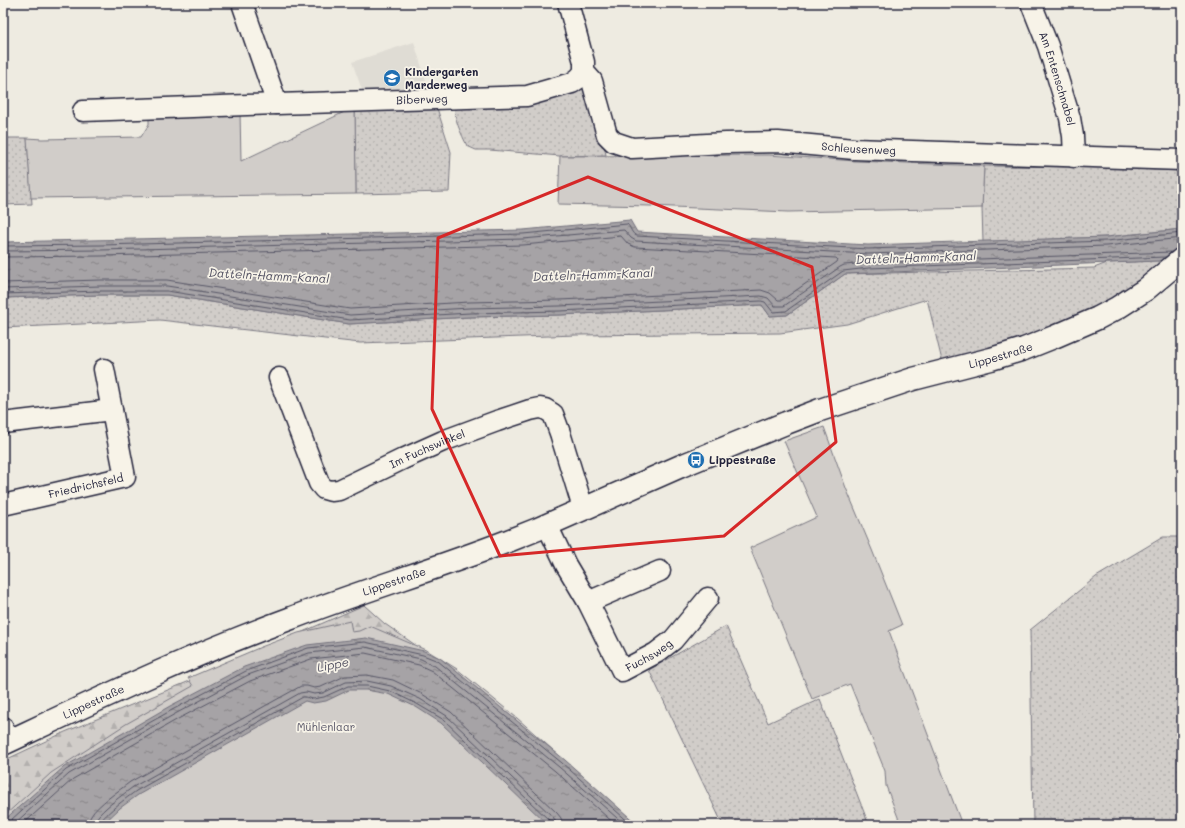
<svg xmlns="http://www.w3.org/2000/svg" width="1185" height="828" font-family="Mali,sans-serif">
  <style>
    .built { fill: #dfdcd4 }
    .grass { fill: url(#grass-dots); stroke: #7a7882 }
    .forest { fill: url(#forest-firs); stroke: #7a7882 }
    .green { fill: #d1cdc9; stroke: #7a7882 }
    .water { fill: url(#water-ripples); stroke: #716f7b }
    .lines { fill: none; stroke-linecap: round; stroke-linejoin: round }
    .shore { stroke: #575666; stroke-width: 1 }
    .minor-casing { stroke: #22223b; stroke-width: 23 }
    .major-casing { stroke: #22223b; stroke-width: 25 }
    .minor { stroke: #f7f3e8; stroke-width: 20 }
    .major { stroke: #f7f3e8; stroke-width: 22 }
    .marked { fill: none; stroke: #d62828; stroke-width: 3; stroke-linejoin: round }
    .labels { text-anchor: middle; stroke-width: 3.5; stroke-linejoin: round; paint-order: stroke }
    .poi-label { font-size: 11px; font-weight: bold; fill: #22223b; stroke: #f7f3e8; text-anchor: start }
    .street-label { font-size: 11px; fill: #22223b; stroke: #f7f3e8 }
    .park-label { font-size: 11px; fill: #575566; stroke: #f7f3e8 }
    .water-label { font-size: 12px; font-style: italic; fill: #504f60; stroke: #f7f3e8 }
  </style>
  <defs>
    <pattern id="grass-dots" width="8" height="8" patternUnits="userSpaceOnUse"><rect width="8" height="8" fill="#d1cdc9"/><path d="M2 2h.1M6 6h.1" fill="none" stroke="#b3b0ae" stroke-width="1.8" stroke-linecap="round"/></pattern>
    <pattern id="forest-firs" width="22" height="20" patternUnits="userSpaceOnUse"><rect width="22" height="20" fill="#d1cdc9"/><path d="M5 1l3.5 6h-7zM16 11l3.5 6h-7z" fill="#b3b0ae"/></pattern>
    <pattern id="water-ripples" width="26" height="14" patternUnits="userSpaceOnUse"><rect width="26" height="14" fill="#a6a3a6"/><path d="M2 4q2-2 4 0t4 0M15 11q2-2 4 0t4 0" fill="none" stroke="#878488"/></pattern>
  </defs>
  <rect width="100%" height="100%" fill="#eeebe1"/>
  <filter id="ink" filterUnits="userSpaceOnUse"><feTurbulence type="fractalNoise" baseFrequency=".025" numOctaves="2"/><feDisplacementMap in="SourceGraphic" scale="8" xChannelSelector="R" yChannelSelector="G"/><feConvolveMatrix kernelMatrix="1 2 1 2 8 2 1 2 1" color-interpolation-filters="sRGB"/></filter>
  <g filter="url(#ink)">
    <path class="built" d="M414 42 430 94 365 98 352 62Z"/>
    <path class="grass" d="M587 87 603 139 606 155 560 156 490 150H476L467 146C462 134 452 118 456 104L528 101Z
      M436 105 451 152 449 192 356 194 355 107Z
      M3 138H27L32 204 3 205Z
      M984 166 1090 167 1182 171V229L1106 237 983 242 982 208Z
      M1175 260 1088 320 944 369 927 299 847 324 780 333 576 335 360 343 160 320 3 328V298L100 295H167L349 324 470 317 560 315 762 305 770 316 787 315 845 274 1094 268 1107 263Z
      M1163 537H1182V825H1033L1030 630 1096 577Z
      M726 626 768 723 820 699 869 825H723L649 670Z"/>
    <path class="forest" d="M364 605 385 624 424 651 8 817 3 805V761L65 732 207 674Z"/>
    <path class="green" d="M355 107 356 194 31 198 27 138 42 139 141 137 149 124V116L240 112 241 161Z
      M769 155 856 161 984 166 982 208 788 212 651 206 558 204 560 156Z
      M824 427 846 488 872 550 902 625 889 631 962 825H901L886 786 885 771 850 684 812 699 750 548 817 517 784 441Z
      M350 621 352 632 359 631 370 626 428 651 457 669 517 718 637 825H3V817L51 773 126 724 193 686 188 678 261 647 298 633Z"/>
    <path class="water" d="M630 220 637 232 868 245 1106 237 1182 229V260L845 274 787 315 770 316 762 305 560 315 470 317 349 324 167 295H100L3 298V242L523 230Z
      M366 638 424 651 440 658 565 760 638 825H548L441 723 416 707 388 694 366 690H349L326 701 313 703 305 701 138 795 120 808 102 825H3V821L64 767 170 706 244 667 307 645Z"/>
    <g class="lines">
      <path class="shore" d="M3 246 101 245 523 234 627 224C631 227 631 234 637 236L868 249 1106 241 1182 233
        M3 251 101 250 523 239 624 230 631 238 636 241 868 254 1106 246 1182 238
        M3 257 101 256 523 245 621 236 628 244 635 247 836 258 838 260 837 262 782 300H778L770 293 761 290 560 300 469 302 350 309 167 280H100L3 283
        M3 289 100 286H167L350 315 469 308 560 306 761 296 768 298 775 306H784L840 267 844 265 869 263 1172 252
        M3 294 100 291H167L350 320 470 313 560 311 761 301 765 302 773 312 786 311 843 271 869 268 1166 257
        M3 824H6L11 820 66 770 172 710 246 671 308 648 365 642 423 655 438 661 562 763 632 825
        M13 825 69 774 175 714 248 675 309 653 365 647 421 659 435 666 559 767 625 825
        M22 825 73 779 178 719 250 681 311 659 365 653 419 665 432 671 555 771 616 825
        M88 825C89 822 89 819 91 816 97 805 120 790 130 782L265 706 301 686H307L314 688 321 687 345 676 367 675 393 680 422 694 451 712 557 813 561 818 562 825
        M94 825C95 822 94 821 96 819 102 809 124 794 133 787L300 693 306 692 314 694 323 693 346 682 367 681 391 686 420 699 447 716 553 817 555 820 556 825
        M99 825C101 816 128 797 136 791L303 697H306L313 699 324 697 348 686H367L390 691 417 704 444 720 549 820 551 825"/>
      <defs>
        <g id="minor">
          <path d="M242 3 277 104"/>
          <path id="s1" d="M1031 3 1048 46 1070 118 1073 136 1074 157"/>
          <path id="s2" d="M584 72 592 81 607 135 614 142 632 148 726 143 778 142 854 149 1182 160"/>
          <path id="s3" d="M83 111 277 104 527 96 572 83 579 78 584 72V62L568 3"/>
          <path id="s4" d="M279 378 319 483 324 489 331 491 339 490 403 459 443 441 497 421 530 410 540 408 545 409 553 414 560 433 583 508"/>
          <path d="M3 423 112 410"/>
          <path id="s5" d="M3 505 125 477 104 369"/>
          <path d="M547 525 566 565 588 602 660 571"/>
          <path id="s6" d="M588 602 622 671 656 653 673 640 708 598"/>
          <path d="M3 727 9 741"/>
        </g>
        <g id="major">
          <path id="s7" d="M3 744C97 700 191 655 289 619 361 591 436 569 508 541L538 529 681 466 786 423 820 410 913 379 991 359 1024 349 1054 337 1098 318 1117 308 1145 290 1182 259"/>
        </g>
      </defs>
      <use href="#minor" class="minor-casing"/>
      <use href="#major" class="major-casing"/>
      <use href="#minor" class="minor"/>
      <use href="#major" class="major"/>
    </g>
  </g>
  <path class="marked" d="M588 177 812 267 836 442 724 536 500 556 432 409 438 238Z"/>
  <defs>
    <symbol id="school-disc" viewBox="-11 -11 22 22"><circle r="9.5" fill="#1f6fb2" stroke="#f7f3e8"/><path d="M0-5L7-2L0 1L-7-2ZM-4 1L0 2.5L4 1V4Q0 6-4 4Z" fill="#fff"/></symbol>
    <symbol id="bus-disc" viewBox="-11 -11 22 22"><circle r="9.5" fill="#1f6fb2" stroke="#f7f3e8"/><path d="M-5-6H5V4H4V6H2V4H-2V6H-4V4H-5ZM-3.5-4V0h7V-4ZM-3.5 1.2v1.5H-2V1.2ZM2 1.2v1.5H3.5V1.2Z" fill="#fff"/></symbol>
  </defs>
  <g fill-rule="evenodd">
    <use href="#school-disc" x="382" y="68" width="20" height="20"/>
    <use href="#bus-disc" x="686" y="450" width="20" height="20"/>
  </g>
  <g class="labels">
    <g class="poi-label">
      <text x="405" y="76">Kindergarten<tspan x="405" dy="13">Marderweg</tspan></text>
      <text x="709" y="464">Lippestraße</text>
    </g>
    <g class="street-label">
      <text dy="4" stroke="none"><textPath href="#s1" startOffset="80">Am Entenschnabel</textPath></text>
      <text dy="4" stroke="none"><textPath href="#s3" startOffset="339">Biberweg</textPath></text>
      <text dy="4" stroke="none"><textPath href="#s2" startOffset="324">Schleusenweg</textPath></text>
      <text dy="4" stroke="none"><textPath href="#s7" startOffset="1072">Lippestraße</textPath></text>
      <text dy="4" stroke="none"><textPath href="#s4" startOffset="233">Im Fuchswinkel</textPath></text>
      <text dy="4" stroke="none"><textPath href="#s5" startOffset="85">Friedrichsfeld</textPath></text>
      <text dy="4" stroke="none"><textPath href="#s7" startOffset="424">Lippestraße</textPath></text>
      <text dy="4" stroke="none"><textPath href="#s6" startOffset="108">Fuchsweg</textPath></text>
      <text dy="4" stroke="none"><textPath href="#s7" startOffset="100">Lippestraße</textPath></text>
    </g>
    <g class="park-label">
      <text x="326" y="731">Mühlenlaar</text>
    </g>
    <g class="water-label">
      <text transform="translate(916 258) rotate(-2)" y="4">Datteln-Hamm-Kanal</text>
      <text transform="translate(593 275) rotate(-2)" y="4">Datteln-Hamm-Kanal</text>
      <text transform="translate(269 276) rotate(3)" y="4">Datteln-Hamm-Kanal</text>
      <text transform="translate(333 665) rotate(-11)" y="4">Lippe</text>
    </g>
  </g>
  <rect width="1185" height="828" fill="none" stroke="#f7f3e8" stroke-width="16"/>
  <rect x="8" y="8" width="1169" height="812" fill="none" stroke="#22223b" stroke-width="1.5" filter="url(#ink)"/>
</svg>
